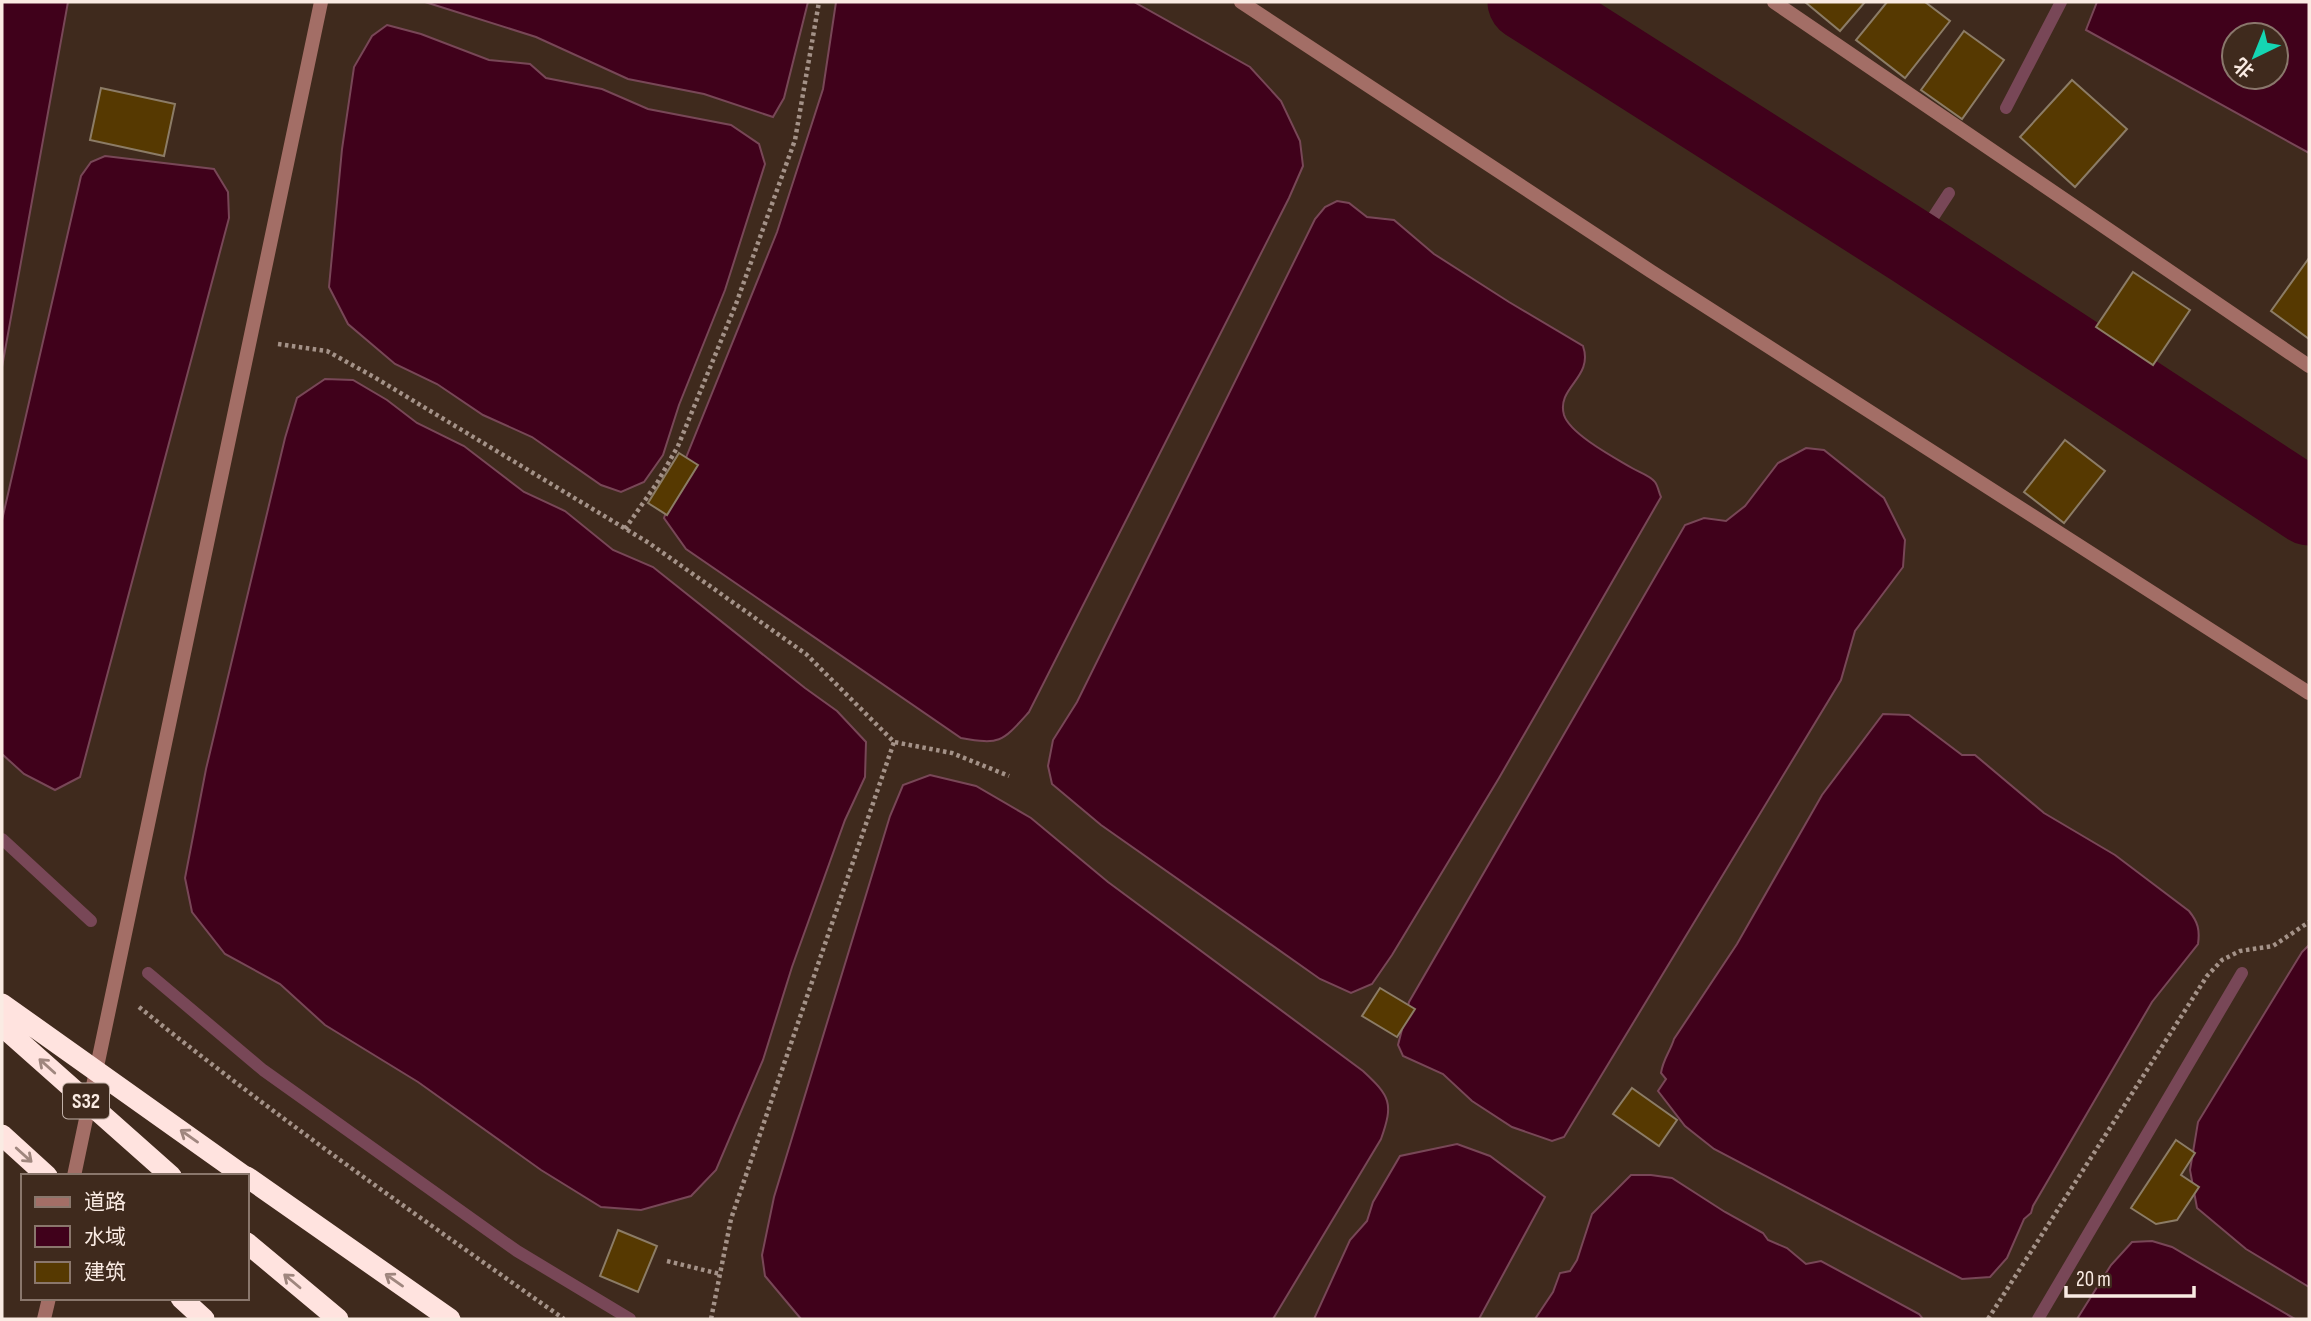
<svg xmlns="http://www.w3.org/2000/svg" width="2311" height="1321" font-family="'Sofia Sans Condensed','Noto Sans SC',sans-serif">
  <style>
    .water { fill: #40011b; stroke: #784757; stroke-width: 2; fill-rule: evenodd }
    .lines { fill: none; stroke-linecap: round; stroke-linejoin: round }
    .stream { stroke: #784757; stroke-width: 12 }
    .river { stroke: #40011b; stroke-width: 77 }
    .building { fill: #563901; stroke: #8c7c66; stroke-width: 2 }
    .path { stroke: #a49288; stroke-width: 4.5; stroke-dasharray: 3.5 3.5; stroke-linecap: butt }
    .minor { stroke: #a36e66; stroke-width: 14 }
    .motorway { stroke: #ffe3df; stroke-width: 21 }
    .motorway-bridge { stroke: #ffe3df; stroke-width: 21 }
    .oneway { stroke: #9f867e }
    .labels { text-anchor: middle; stroke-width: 5; stroke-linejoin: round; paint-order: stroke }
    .shield { fill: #3f2a1d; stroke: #c2b1a8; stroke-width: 2 }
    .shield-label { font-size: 21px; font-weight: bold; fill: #faebe3 }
  </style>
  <rect width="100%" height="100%" fill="#3f2a1d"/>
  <path class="water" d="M2 2H68L2 367Z
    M425 2H808L784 98 773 117 704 94 628 79 536 37Z
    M836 2H1134L1250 67 1281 101 1300 141 1303 166 1289 198 1029 712C1002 742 1001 745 961 738L686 549 664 518 675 485 777 232 823 89Z
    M2097 2H2309V153L2086 30ZM2234 35H2276V77H2234Z
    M387 25 421 34 489 60 530 64 546 78 602 89 648 109 731 125 759 144 765 164 725 290 679 405 663 455 644 482 621 492 601 485 532 437 483 415 437 384 395 364 348 324 329 287 342 149 354 67 372 36Z
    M105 156 214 169 228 192 229 218 80 777 55 790 24 774 2 754V520L81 176 91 162Z
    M1337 201 1349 203 1367 217 1394 220 1434 254 1509 302 1583 346C1594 378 1556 387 1564 415 1570 434 1615 458 1632 468 1639 472 1651 476 1655 482 1658 486 1659 493 1661 497L1499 778 1392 955 1372 984 1351 993 1320 979 1101 825 1052 784 1048 766 1053 740 1077 702 1315 219 1325 207Z
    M325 379 353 380 387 400 417 423 464 446 524 492 565 511 613 550 653 567 805 688 837 711 866 742 865 777 845 820 792 967 763 1060 716 1170 691 1196 641 1210 601 1207 541 1170 418 1082 325 1025 280 984 225 954 192 912 185 878 206 769 285 438 297 398Z
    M1806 448 1824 450 1884 498 1905 540 1903 567 1855 631 1841 680 1564 1137 1552 1141 1512 1127 1472 1101 1443 1074 1403 1056 1398 1045 1409 1002 1685 525 1704 518 1726 521 1745 506 1778 463Z
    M1883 714 1909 715 1962 755H1975L2044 813 2115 855 2189 911C2198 922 2200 930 2198 944L2152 1002 2033 1206 2031 1213 2024 1219 2007 1258 1990 1277 1962 1279 1714 1149 1685 1126 1658 1091 1666 1079 1661 1073C1663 1059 1670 1052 1674 1039L1737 944 1822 795Z
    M930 775 976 786 1031 818 1108 882 1363 1071C1390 1096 1394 1103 1381 1139L1273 1319H801L765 1276 762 1255 774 1197 890 816 903 785Z
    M2309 945V1287L2246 1249 2197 1208 2190 1170 2198 1122 2302 952Z
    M1457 1144 1490 1156 1545 1197 1479 1319H1314L1350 1240 1367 1221 1373 1202 1400 1156Z
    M1631 1175H1651L1672 1178 1725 1212 1763 1233 1768 1240 1787 1248 1806 1264 1821 1261 1919 1314 1923 1319H1535L1553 1292 1560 1273 1570 1271 1577 1260 1592 1214Z
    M2152 1241 2172 1247 2295 1319H2077L2111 1265 2132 1242Z"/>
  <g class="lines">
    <path class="stream" d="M2006 108 2061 2
      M1913 248 1949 193
      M2 839 91 921
      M148 973 263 1070 517 1251 630 1319
      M2038 1319 2242 973"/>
    <path class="river" d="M1526 2 1913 248 2309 507"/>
  </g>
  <path class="building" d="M1805 2H1865L1840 31Z
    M1887 2H1925L1950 21 1905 78 1856 40Z
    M1964 31 2004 60 1962 119 1921 90Z
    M2072 80 2127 129 2075 187 2020 137Z
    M101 88 175 104 164 156 90 140Z
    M2309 258V339L2271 311Z
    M2133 272 2190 310 2153 365 2096 327Z
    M2065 440 2105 471 2064 523 2024 492Z
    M679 453 698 465 667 515 648 503Z
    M1380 988 1415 1009 1397 1037 1362 1016Z
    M1632 1088 1677 1120 1659 1146 1613 1114Z
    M2176 1140 2195 1153 2181 1175 2199 1187 2177 1220 2156 1224 2131 1208Z
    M618 1230 657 1246 638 1292 600 1276Z"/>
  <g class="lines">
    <path class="path" d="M278 344 327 351 374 377 649 543 806 654 894 742 952 753 1009 776
      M625 529 657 483 678 446 736 304 795 140 819 2
      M139 1007C276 1117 420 1218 564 1319
      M667 1261 720 1274
      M711 1319 731 1219 894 742
      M1988 1319 2207 976 2222 960 2240 951 2273 946 2309 922"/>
    <path class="minor" d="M1241 2 1652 272 2309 693
      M1774 2 2309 366
      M74 1176 321 2
      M44 1319 49 1298"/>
    <path class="motorway" d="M2 1135 47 1176
      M247 1177 450 1319
      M247 1243 338 1319
      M181 1298 204 1319"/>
    <path class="motorway-bridge" d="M2 1004 244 1176
      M2 1026 171 1176"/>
  </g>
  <defs><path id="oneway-shaft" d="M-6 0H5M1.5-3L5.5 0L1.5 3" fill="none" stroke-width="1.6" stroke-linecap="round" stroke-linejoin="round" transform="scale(1.75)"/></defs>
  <g class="oneway">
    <use href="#oneway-shaft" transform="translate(47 1066) rotate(-138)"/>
    <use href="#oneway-shaft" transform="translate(189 1136) rotate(-145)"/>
    <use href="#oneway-shaft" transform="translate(24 1155) rotate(42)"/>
    <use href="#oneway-shaft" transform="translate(394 1280) rotate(-145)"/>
    <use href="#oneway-shaft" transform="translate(292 1281) rotate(-140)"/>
  </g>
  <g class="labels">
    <rect class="shield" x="63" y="1083.5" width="46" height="35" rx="5"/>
    <g class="shield-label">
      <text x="86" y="1108">S32</text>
    </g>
  </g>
  <rect width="2311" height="1321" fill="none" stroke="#faebe3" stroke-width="7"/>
  <rect x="21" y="1174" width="228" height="126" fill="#3f2a1d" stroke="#8a776c" stroke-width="2"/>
  <rect x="35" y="1197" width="35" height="10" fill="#a36e66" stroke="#8a776c" stroke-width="2"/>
  <text x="84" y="1209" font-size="21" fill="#faebe3">道路</text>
  <rect x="35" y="1226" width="35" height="21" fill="#40011b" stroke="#8a776c" stroke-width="2"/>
  <text x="84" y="1244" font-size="21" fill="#faebe3">水域</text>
  <rect x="35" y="1262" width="35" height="21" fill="#563901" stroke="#8a776c" stroke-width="2"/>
  <text x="84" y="1279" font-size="21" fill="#faebe3">建筑</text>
  <g transform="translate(2255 56) rotate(223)"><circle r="33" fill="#3f2a1d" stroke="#8a776c" stroke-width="2"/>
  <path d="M0-5L12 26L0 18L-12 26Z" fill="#15d5b3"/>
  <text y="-10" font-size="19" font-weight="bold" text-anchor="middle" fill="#faebe3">北</text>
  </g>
  <path d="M2066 1286v10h128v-10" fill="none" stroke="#faebe3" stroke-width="3.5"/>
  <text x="2076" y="1286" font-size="21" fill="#faebe3" stroke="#3f2a1d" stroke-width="5" paint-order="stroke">20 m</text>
</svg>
